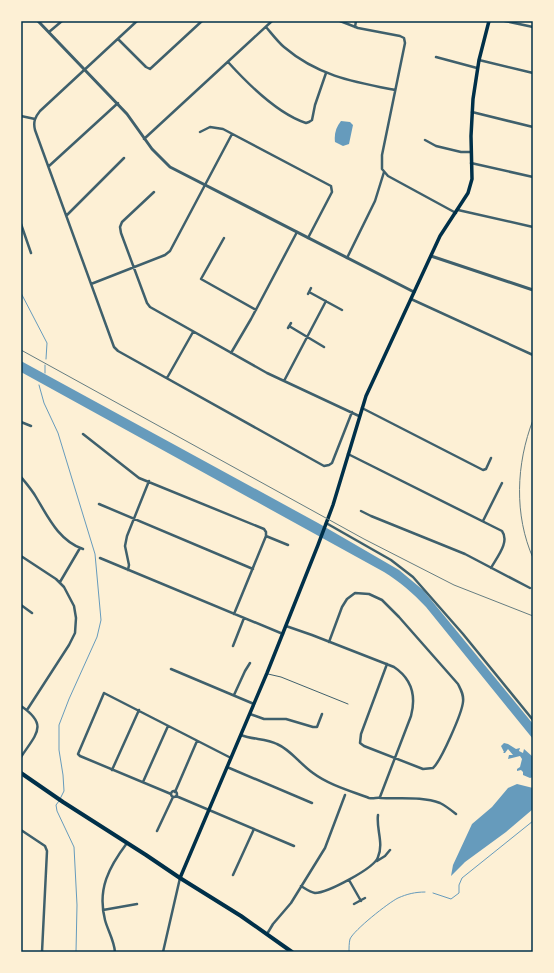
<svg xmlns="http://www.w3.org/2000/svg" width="554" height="973" font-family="'PT Sans Narrow',sans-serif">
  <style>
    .water { fill: #669bbc }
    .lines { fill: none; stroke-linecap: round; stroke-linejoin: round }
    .stream { stroke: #669bbc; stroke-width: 1 }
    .service { stroke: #3f606c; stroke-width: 1 }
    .minor { stroke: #3f606c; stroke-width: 2.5 }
    .tertiary { stroke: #3f606c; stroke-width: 3 }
    .secondary { stroke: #003049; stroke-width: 3.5 }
    .trunk { stroke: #003049; stroke-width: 4 }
    .tram { stroke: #657d81; stroke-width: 1 }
    .rail { stroke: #657d81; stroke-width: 1 }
    .neatline { fill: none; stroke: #003049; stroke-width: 1.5 }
  </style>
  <rect width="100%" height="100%" fill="#fdf0d5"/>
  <path class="water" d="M341 121 350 122 353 125 349 144 343 146 335 142C334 134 336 127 341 121Z
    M21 361 318 523 399 570 423 590 533 724V739L426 607C413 593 400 582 384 572L21 372Z
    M504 743 508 744 516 749 520 748 519 751 523 753 524 749 533 757V777L530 778 523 775V772L521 770 517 771V769L520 767 522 759 520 756 508 759 509 755H513L508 749 505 753H503L504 752 501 746Z
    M517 784 533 788V809L506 832 465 862 451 876 453 865 472 824 492 807 508 788Z"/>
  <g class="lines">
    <path class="stream" d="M21 293 47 343 46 359
      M45 365V373
      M39 385 44 403 58 433 95 554 101 620 97 637 69 699 59 725V750L63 775 64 791 60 799
      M59 801 56 805 57 811 74 847 77 905 76 952
      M433 893 451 899 459 893V885L462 878 533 821
      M349 952C349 948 349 943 350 939 354 930 388 903 398 898 407 894 415 892 425 892"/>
    <path class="service" d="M268 674 281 677 348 704"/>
    <path class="minor" d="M137 21 40 111C35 117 33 122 35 130L114 347 118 351 324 466 329 465 332 463 352 412
      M340 21 358 28 400 36 404 38 405 43 382 155V169L388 176 456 213
      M505 21 533 27
      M266 27C272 34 278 42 284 47 318 76 354 82 395 90
      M355 27 356 21
      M49 32 62 21
      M118 39 146 67 150 69 202 21
      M436 57 477 68
      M479 60 533 73
      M228 62C247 83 278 114 306 123L309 122 312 120 315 105 326 73
      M472 112 533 127
      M21 116 35 119
      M200 132 210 127 223 129 331 186 332 192 308 238
      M144 139 272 21
      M425 140 436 146 461 152H471
      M471 163 533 177
      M49 166 118 103
      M154 192 122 222 120 227 121 233 147 303 150 307 267 373 359 416
      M458 210 533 227
      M67 215 124 158
      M21 224 31 253
      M224 238 201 279 256 310
      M347 258 375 201 384 172
      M91 284 165 255 170 251 232 134
      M309 292 342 310
      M308 294 311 288
      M411 299 533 355
      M289 326 324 347
      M288 328 291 323
      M231 353 251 319 297 232
      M167 378 193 332
      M284 381 326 301
      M362 408 483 470 486 469 491 458
      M21 422 31 426
      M83 434 139 478 264 529 266 532V536
      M348 454 502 531C510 542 497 557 491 568
      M21 477C26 483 32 490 36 497 48 517 59 541 83 549
      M99 504 253 569
      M361 511 371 516 465 554 530 588
      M483 521 502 483
      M326 523 391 560 413 577 463 634 533 720
      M266 536 288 545
      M21 556 56 579 64 587 74 606 76 618 75 633 69 645 27 710
      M100 558 283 634
      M128 570 129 565 125 546 127 536 149 481
      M60 582 80 548
      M21 605 32 613
      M234 614 266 536
      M286 626 312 635 394 667C412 679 416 697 411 716L380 797
      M329 642 342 607 347 599 355 593 369 594 382 600 399 617 458 684C461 690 464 695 463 702 462 713 441 761 433 768L423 769 364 746 360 743 361 734 387 664
      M233 646 244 618
      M171 669 254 704
      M234 695 245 671 250 663
      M21 706C49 725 36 734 21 757
      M250 714 264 719H286L313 727H317L322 714
      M241 735C253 740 266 738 277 744 291 750 300 764 313 773 329 785 351 791 369 798 374 799 377 797 381 798 400 799 422 796 440 803 446 806 451 810 456 814
      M227 767 312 803
      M112 770 139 710
      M143 782 168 726
      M171 794a3 3 0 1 1 6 0a3 3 0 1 1-6 0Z
      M175 792 197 741
      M171 794 80 756 78 754 104 693 231 758
      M176 796 294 846
      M21 830 45 846 47 851 42 952
      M157 831 173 797
      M377 861 385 856 390 850
      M233 875 254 829
      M349 880 361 901
      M301 886C306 889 310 892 315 893 327 893 375 868 378 857 384 843 376 829 378 815
      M354 904 365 898
      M103 910 137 904
      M267 934 273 924 291 903 325 848 345 795
      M115 952C114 940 108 931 105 920 97 889 109 867 127 843
      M163 952 180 878"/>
    <path class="tertiary" d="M38 21 127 114 152 149 170 167 414 292
      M431 256 533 290"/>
    <path class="secondary" d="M180 878 267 673 318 545 333 505 366 396 440 236 468 193 472 179 471 136 473 99 479 60 489 21"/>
    <path class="trunk" d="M21 773 63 802 146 855 180 878 241 916 292 952"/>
    <path class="tram" d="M21 350 364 539 454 585 533 616"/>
    <path class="rail" d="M533 420C516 464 514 515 533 558"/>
  </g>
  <rect width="554" height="973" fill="none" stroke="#fdf0d5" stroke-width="44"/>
  <rect x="22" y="22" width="510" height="929" class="neatline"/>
</svg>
